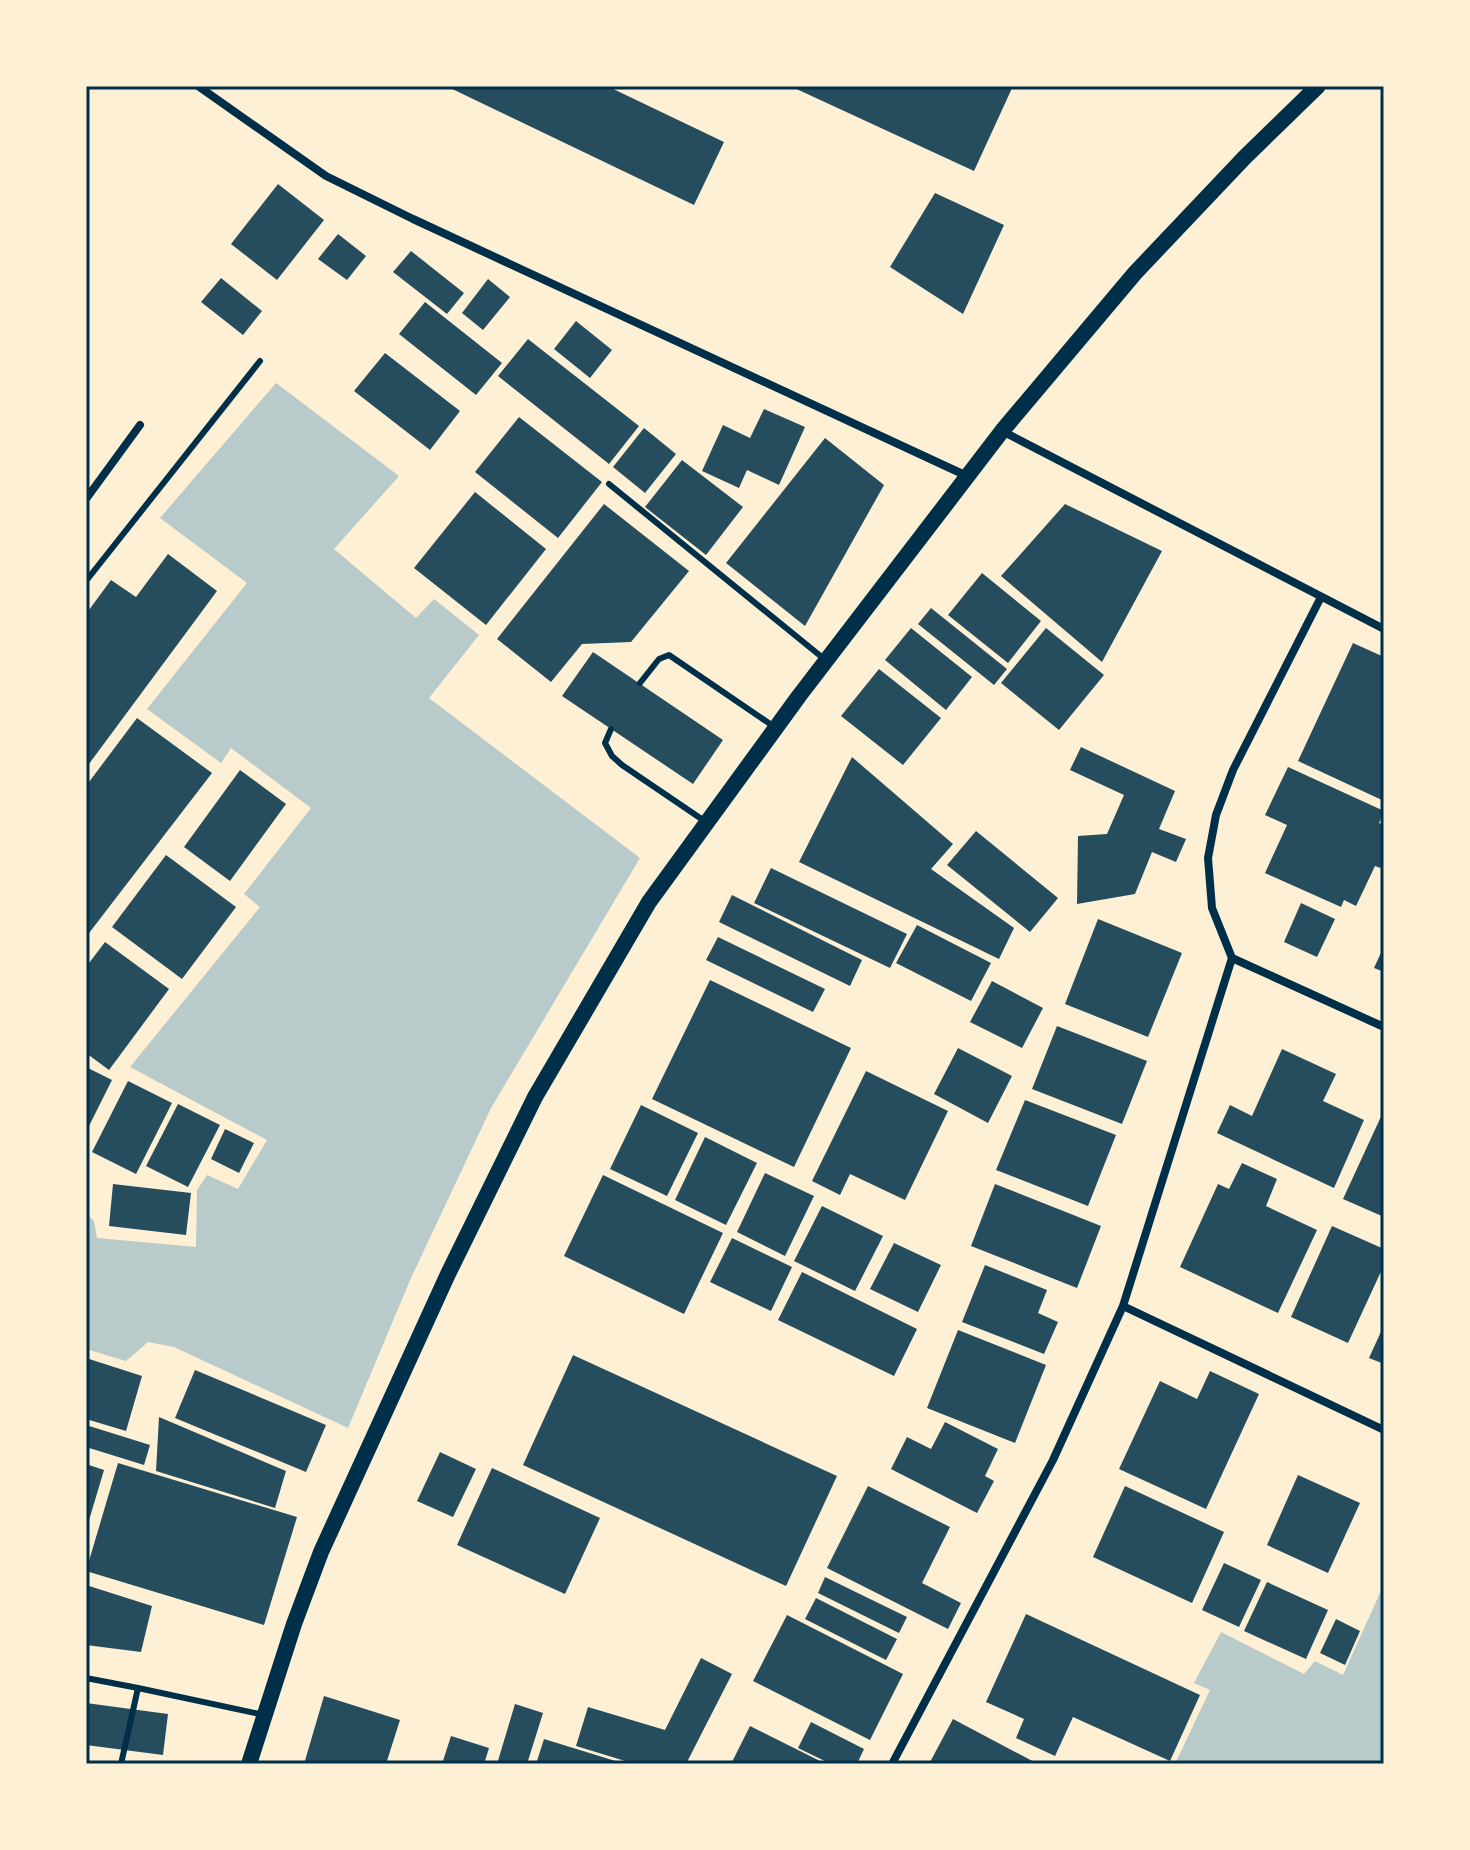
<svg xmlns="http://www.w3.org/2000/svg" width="1470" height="1850" font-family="Montserrat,sans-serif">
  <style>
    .green { fill: #b9caca }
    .building { fill: #264d5e }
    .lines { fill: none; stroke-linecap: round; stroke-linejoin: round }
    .service { stroke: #003049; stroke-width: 6 }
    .minor { stroke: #003049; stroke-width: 8 }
    .secondary { stroke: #003049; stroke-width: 16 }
    .neatline { fill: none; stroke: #003049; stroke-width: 3 }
  </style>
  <rect width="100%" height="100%" fill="#fdf0d5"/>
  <path class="green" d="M276 383 399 476 334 549 416 618 434 599 479 635 429 698 640 858 491 1108 411 1278 348 1428 174 1347 148 1342 126 1361 86 1349V1213L94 1221 97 1238 196 1247 197 1190 207 1175 238 1189 267 1140 130 1067 260 907 244 894 311 808 231 748 221 763 147 709 247 583 160 518Z
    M1384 1584V1764H1175L1210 1690 1194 1683 1221 1632 1304 1674 1315 1661 1343 1675Z"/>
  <path class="building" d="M446 86H607L724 142 694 205Z
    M790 86H1013L974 171Z
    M278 184 324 220 277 280 231 244Z
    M935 193 1004 225 963 314 890 267Z
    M338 234 366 256 347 280 318 259Z
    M411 251 464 293 447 314 393 272Z
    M221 278 262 311 243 335 201 302Z
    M488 279 510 297 483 330 462 313Z
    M425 302 502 363 476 395 399 334Z
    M576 321 612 350 590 378 554 349Z
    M528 339 639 426 609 464 498 376Z
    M385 353 460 411 430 450 354 391Z
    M764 409 805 427 779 485 747 470 739 488 702 471 723 425 750 438Z
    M519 417 602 482 558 538 475 472Z
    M644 428 676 454 645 493 613 467Z
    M825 438 884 485 805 626 726 563Z
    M682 460 743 507 706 555 645 507Z
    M475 492 546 549 486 625 414 568Z
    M604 504 689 571 631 642 582 644 551 682 497 639Z
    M1065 504 1162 551 1102 662 1001 576Z
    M168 554 217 591 86 768V614L111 580 136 597Z
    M982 573 1041 621 1008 663 948 615Z
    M931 608 1007 669 994 685 918 624Z
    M911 628 972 677 946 710 885 660Z
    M1046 628 1104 675 1059 730 1001 683Z
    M1353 643 1384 657V801L1298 761Z
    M593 652 723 740 693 784 562 696Z
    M879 669 941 718 903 765 841 716Z
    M137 718 212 773 86 937V786Z
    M1081 747 1175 791 1159 829 1186 839 1176 862 1152 852 1135 894 1077 904 1078 836 1107 834 1124 795 1070 770Z
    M852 757 953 844 931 869 1014 928 999 959 799 862Z
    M1288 767 1384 811 1379 823 1384 825V861L1380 868 1375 866 1356 906 1344 900 1341 907 1265 873 1287 825 1265 815Z
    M240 770 286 804 230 881 184 847Z
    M976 831 1058 898 1030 932 947 865Z
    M166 855 236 907 182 979 112 927Z
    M771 868 907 934 890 968 754 903Z
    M732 895 862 960 850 986 719 922Z
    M1301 903 1335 919 1317 957 1284 942Z
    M1098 919 1182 953 1148 1037 1065 1004Z
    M917 925 991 963 971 1001 896 963Z
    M718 937 825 989 813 1012 706 960Z
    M105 942 169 989 109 1070 86 1053V967Z
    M1384 946V972L1374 968Z
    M710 980 851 1048 794 1167 652 1099Z
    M992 981 1043 1008 1022 1048 970 1022Z
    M1057 1026 1147 1061 1122 1124 1032 1089Z
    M958 1048 1012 1076 988 1123 934 1094Z
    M1282 1049 1336 1074 1323 1101 1364 1120 1334 1188 1217 1133 1230 1105 1252 1116Z
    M86 1067 112 1080 86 1132Z
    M866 1071 948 1111 905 1200 850 1174 840 1195 812 1181Z
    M128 1081 172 1103 136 1174 92 1152Z
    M1025 1100 1116 1135 1088 1206 996 1170Z
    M178 1104 220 1125 188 1187 146 1166Z
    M641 1105 698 1133 667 1196 610 1169Z
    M1384 1110V1217L1343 1199Z
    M225 1129 254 1143 239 1173 211 1159Z
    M705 1137 757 1163 726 1225 675 1200Z
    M1242 1163 1277 1179 1266 1206 1317 1230 1278 1313 1180 1267 1218 1184 1229 1189Z
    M765 1173 814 1196 785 1256 737 1232Z
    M603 1175 723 1233 684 1314 564 1256Z
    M113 1184 191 1193 186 1235 109 1226Z
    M995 1184 1101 1226 1077 1288 971 1246Z
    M822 1206 883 1236 855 1291 794 1261Z
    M1332 1226 1384 1249V1265L1348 1343 1291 1317Z
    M732 1238 792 1267 771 1311 710 1282Z
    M894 1243 941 1265 918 1312 870 1289Z
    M985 1265 1047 1290 1038 1313 1058 1322 1044 1354 962 1322Z
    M802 1272 917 1329 894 1376 778 1320Z
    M1384 1325V1364L1369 1358Z
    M958 1330 1046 1365 1015 1443 927 1408Z
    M573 1355 837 1476 786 1586 523 1465Z
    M86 1358 142 1376 126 1431 86 1419Z
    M195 1370 326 1425 306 1472 175 1418Z
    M1210 1371 1259 1394 1206 1509 1119 1469 1160 1381 1197 1399Z
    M159 1417 286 1471 275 1508 156 1471Z
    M945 1422 998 1449 985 1476 994 1481 977 1513 891 1469 907 1437 931 1449Z
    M86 1425 150 1445 144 1465 86 1447Z
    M440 1452 476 1469 453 1517 417 1501Z
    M118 1463 297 1517 264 1625 86 1571Z
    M86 1464 104 1470 87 1527H86Z
    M492 1468 600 1518 565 1594 457 1545Z
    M1298 1475 1360 1503 1328 1573 1267 1545Z
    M868 1486 950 1527 922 1583 961 1603 948 1629 827 1568Z
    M1125 1486 1224 1532 1192 1603 1093 1557Z
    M1224 1563 1261 1580 1239 1627 1202 1610Z
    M825 1577 907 1617 899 1633 818 1593Z
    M1267 1582 1328 1610 1306 1659 1244 1631Z
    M86 1585 152 1606 141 1652 86 1645Z
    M816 1598 897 1639 886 1660 805 1619Z
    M1026 1614 1200 1695 1170 1761 1073 1717 1055 1756 1016 1738 1024 1719 986 1702Z
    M787 1615 903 1674 870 1740 753 1681Z
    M1336 1619 1360 1631 1345 1665 1320 1653Z
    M701 1658 732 1674 686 1764H635L576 1746 588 1707 665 1730Z
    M324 1696 400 1720 386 1764H304Z
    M86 1703 168 1714 163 1755 86 1745Z
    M515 1704 543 1713 527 1764H497Z
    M953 1719 1038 1764H929Z
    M811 1722 864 1749 857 1764H831L798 1748Z
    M750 1726 826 1764H731Z
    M451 1736 489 1748 484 1764H442Z
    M544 1739 622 1763V1764H536Z"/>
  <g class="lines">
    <path class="service" d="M609 484 823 658
      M86 581 260 361
      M640 683 659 659 669 655 773 726
      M611 729 605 743 612 756 622 765 706 822
      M86 1678 138 1688
      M121 1764 138 1688 264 1715"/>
    <path class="minor" d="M198 86 326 176 413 219 967 476
      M1002 431 1384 629
      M86 499 140 425
      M1232 958 1384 1027
      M1123 1306 1384 1430
      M892 1764 1053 1460 1123 1306 1232 958 1212 908 1208 858 1216 815 1233 770 1321 597"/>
    <path class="secondary" d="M249 1764 294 1624 321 1552 448 1274 535 1097 649 902 799 696 1002 431 1135 273 1245 157 1318 86"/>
  </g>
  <rect width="1470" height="1850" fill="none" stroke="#fdf0d5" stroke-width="176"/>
  <rect x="88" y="88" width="1294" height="1674" class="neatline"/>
</svg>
